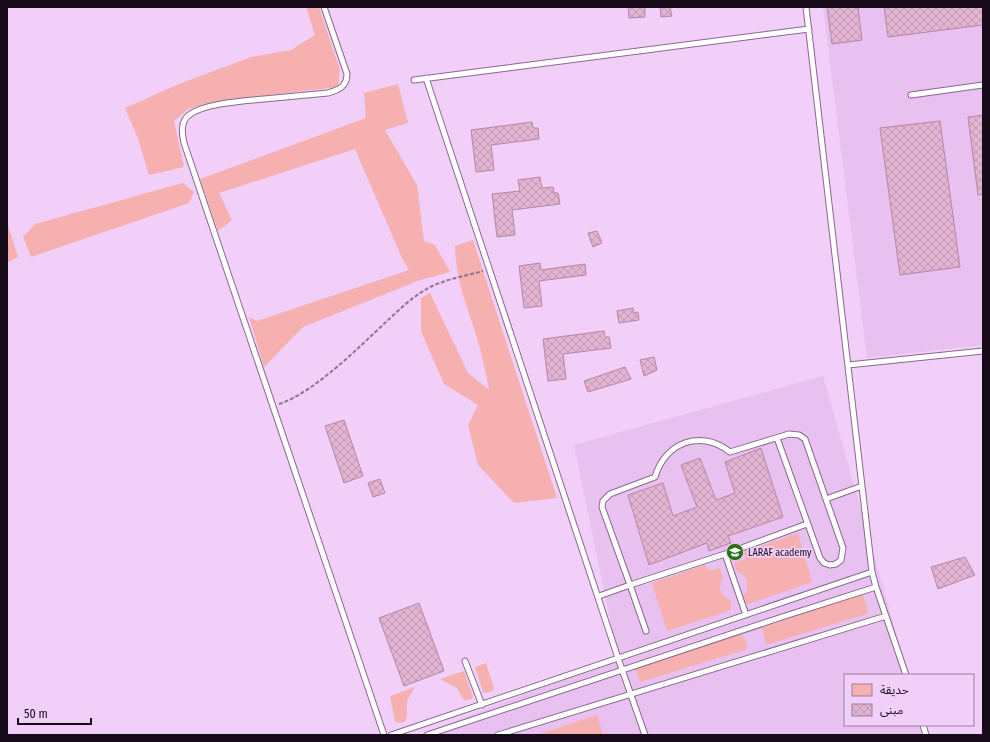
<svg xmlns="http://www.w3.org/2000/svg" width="990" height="742" font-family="'Fira Sans Condensed','Noto Sans Arabic',sans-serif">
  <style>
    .built { fill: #e8c1f0 }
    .green { fill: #f5b0af }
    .building { fill: url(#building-cross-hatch); stroke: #b487a4 }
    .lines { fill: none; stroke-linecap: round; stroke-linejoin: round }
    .lane-casing { stroke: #87698e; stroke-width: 7 }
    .path { stroke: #8d7592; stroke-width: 2; stroke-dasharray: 4 2; stroke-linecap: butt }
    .lane { stroke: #fff; stroke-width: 5 }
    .labels { text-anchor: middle; stroke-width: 3.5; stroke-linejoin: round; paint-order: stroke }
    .poi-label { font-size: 10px; fill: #160a18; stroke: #f1cff8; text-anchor: start }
  </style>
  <defs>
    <pattern id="building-cross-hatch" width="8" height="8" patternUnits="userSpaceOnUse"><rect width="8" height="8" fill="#e3b4d2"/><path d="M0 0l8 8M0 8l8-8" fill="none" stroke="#c299b4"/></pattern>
  </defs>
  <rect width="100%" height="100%" fill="#f1cff8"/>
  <path class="built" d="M823 7H983V345L867 358Z
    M823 376 908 675H845V725H922L925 735H419L618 658 574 445Z"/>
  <path class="green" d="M306 7H319L340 70 338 87 218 101 188 109 174 121 184 167 149 175 137 136 125 108 179 84 251 57 291 50 315 35Z
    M398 84 408 123 385 130 417 185 424 241 435 245 450 272 420 280 303 327 264 367 249 317 257 321 409 270 402 258 355 149 219 193 232 220 218 231 200 179 366 118 364 93Z
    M183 183 194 192 189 203 31 257 23 237 35 224Z
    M7 222 18 257 7 263Z
    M473 240 557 498 514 503 478 465 468 425 478 405 444 384 421 331V298L430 293 468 373 489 390C486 373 482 355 477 338 467 305 456 282 455 246Z
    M798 533 812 582 748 604 746 603 743 595 746 593C749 583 747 575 737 572L734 563 746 559 744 552Z
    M705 565 709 571 720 568 723 577C717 586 720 595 730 600L732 608 729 611 667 631 652 583Z
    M860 594 863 595 868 612 866 614 766 645 762 628Z
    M740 634 744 637 748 647 745 650 640 682 635 669Z
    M486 663 494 688V690L486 693 483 692 475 667Z
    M464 671 473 696 472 699 465 700 463 699 457 688 440 679Z
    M415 687C413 691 410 695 408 699 404 708 413 727 395 722L390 696Z
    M597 715 603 735H537Z"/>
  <path class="building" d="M628 7H645V17L629 18Z
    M660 7H670L672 16 661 17Z
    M827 7H858L862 40 832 44Z
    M884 7H983V25L888 37Z
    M983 115V194L978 195 968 117Z
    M940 121 960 267 900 275 880 128Z
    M532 122 533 128H538L539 139 491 145 494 170 476 172 471 130Z
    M540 177 542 188 553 187 554 193H558L560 204 512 210 515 235 497 237 492 194 520 191 518 180Z
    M597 231 602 243 593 247 588 233Z
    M540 263 541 270 585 264 586 275 539 281 542 306 524 308 519 266Z
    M633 308 634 313 638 312 639 320 619 323 617 311Z
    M604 331 605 337H609L611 348 563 354 566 379 548 381 543 339Z
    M654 357 657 370 644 376 640 360Z
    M625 367 631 379 588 392 584 381Z
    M344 420 363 476 344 483 325 426Z
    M761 448 783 517 728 536 731 543 709 551 707 543 649 565 628 495 663 483 673 516 697 507 681 465 700 458 716 500 735 493 725 462Z
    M380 479 385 493 373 497 368 483Z
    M965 557 975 575 938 589 931 567Z
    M419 603 444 671 404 686 379 618Z"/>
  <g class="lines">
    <defs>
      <path id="lane" d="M324 7 347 74C347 87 338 90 328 93 307 95 285 97 264 99 244 101 205 103 189 115 180 122 182 134 184 143L384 735
        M806 7 872 572 876 587 906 675
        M426 78 618 658 645 735
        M414 80 809 29
        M911 95 983 85
        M848 365 983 351
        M777 438 820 558 824 563 830 565 836 564 841 560 843 548 805 439 799 435 789 434 730 452C701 429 665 442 655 477L610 494 603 501 602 507 630 585 725 554 807 524
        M826 499 862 486
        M725 554 746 615
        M599 596 630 585 646 631
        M465 661 482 705
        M923 725 926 735
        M391 735 872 572
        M427 735 785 616 876 587
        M498 735 886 616"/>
    </defs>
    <use href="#lane" class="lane-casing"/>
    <path class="path" d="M279 404C315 392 359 347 387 321 399 310 411 298 425 290 441 280 465 276 483 271"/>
    <use href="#lane" class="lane"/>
  </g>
  <defs>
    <symbol id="university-disc" viewBox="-11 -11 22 22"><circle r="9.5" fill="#287114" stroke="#f1cff8"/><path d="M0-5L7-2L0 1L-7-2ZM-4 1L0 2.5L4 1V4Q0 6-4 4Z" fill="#fff"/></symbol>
  </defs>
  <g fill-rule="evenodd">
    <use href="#university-disc" x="725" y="542" width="20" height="20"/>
  </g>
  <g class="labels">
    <g class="poi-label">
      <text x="748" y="556">LARAF academy</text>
    </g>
  </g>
  <rect width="990" height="742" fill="none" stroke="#160a18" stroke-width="16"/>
  <rect x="844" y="674" width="130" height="52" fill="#f1cff8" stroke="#99809e"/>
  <rect x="852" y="684" width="20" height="12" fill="#f5b0af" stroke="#99809e"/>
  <text x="880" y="694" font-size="12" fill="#160a18">حديقة</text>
  <rect x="852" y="704" width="20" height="12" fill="url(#building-cross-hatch)" stroke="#99809e"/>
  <text x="880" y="714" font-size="12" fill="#160a18">مبنى</text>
  <path d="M18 718v6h73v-6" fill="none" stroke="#160a18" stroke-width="2"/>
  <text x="24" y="718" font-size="12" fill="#160a18" stroke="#f1cff8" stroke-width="3" paint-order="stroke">50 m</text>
</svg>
